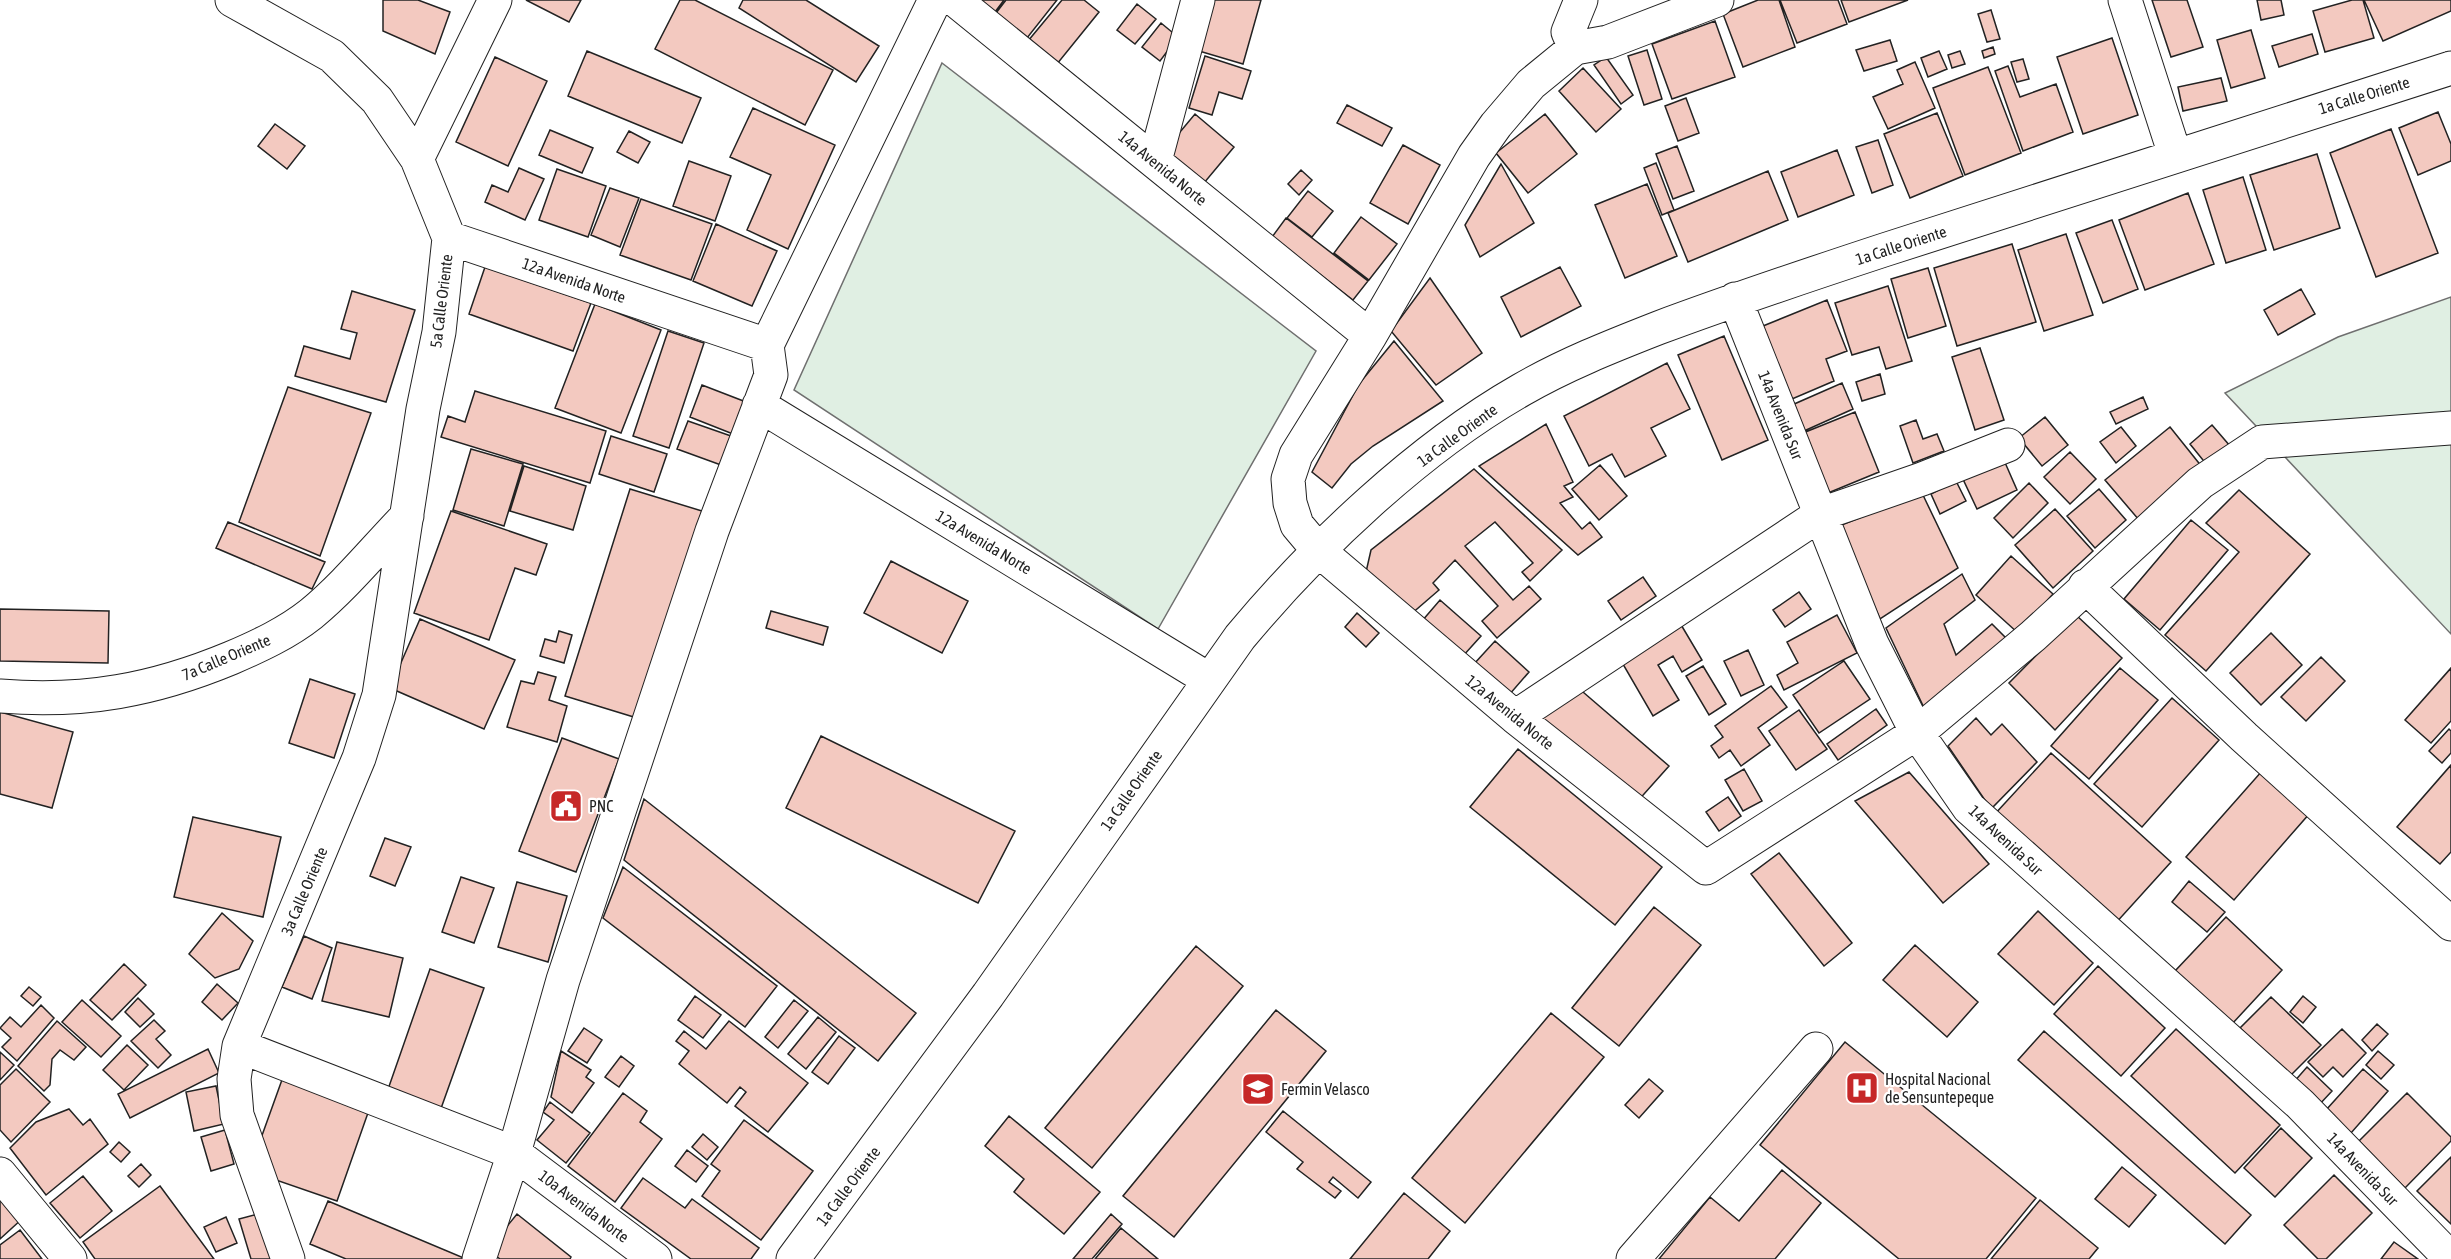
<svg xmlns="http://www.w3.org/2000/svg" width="2451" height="1259" font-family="'Asap Condensed',sans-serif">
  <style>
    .green { fill: #e0efe3; stroke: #6f6f6f; stroke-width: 1.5 }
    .building { fill: #f3c9c0; stroke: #222; stroke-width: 1.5 }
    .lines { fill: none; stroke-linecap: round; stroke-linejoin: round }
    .minor-casing { stroke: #222; stroke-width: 35 }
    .minor { stroke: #fff; stroke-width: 33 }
    .labels { text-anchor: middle; stroke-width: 4.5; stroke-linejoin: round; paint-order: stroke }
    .street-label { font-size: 16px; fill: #222; stroke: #fff }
    .poi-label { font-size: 16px; fill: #222; stroke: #fff; text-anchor: start }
  </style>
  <rect width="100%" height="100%" fill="#fff"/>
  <path class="green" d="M942 63 1316 351 1158 629 794 390Z
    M2451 297V634L2225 393 2338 337Z"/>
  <path class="building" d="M383 0H418L450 12 435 54 383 31Z
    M526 0H581L569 22Z
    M680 0H695L833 70 805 125 655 49Z
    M743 0H806L879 46 856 82 739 8Z
    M980 0H1004L995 12Z
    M1006 0H1057L1027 38 996 13Z
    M1062 0H1084L1099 12 1057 64 1028 41Z
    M1214 0H1261L1243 64 1199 51Z
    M1758 0H1779L1795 47 1743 67 1723 14Z
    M1780 0H1838L1847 24 1797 43Z
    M1841 0H1908L1849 22Z
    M2152 0H2187L2203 47 2171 57Z
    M2257 0H2281L2284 15 2261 20Z
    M2352 0H2363L2374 38 2325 52 2313 11Z
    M2364 0H2451V11L2383 41Z
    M1137 4 1156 19 1135 44 1117 30Z
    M1991 10 2000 39 1987 42 1978 14Z
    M1715 21 1735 77 1672 99 1652 44Z
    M1161 23 1178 37 1160 61 1142 47Z
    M2251 30 2265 78 2231 88 2217 40Z
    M2312 34 2318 54 2279 67 2272 46Z
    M2112 38 2138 115 2083 134 2057 57Z
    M1890 40 1897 61 1864 71 1856 50Z
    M1993 47 1995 54 1984 58 1982 51Z
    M1647 50 1662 99 1644 105 1628 56Z
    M587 51 701 98 682 143 568 96Z
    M1939 51 1947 69 1928 77 1921 58Z
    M1960 51 1965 64 1952 68 1948 55Z
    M1205 56 1251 71 1242 99 1219 92 1212 115 1189 108Z
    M495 57 547 81 508 166 456 142Z
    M1606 57 1633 95 1621 104 1594 65Z
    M2023 59 2029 79 2017 82 2011 62Z
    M1915 62 1935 108 1888 129 1873 97 1903 84 1897 70Z
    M2008 66 2020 97 2056 84 2073 132 2023 151 1995 71Z
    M1988 67 2021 153 1965 175 1933 88Z
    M1583 68 1621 109 1596 132 1559 91Z
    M2221 78 2227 101 2183 111 2178 87Z
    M1686 98 1699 133 1678 141 1665 106Z
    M1347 105 1392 128 1382 146 1337 123Z
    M753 108 835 145 788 249 747 230 771 175 730 157Z
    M2438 112 2451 144V161L2418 175 2399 128Z
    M1937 113 1963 176 1910 198 1884 134Z
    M1195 114 1234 147 1204 183 1165 150Z
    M1545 114 1577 154 1528 193 1496 153Z
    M275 124 305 146 287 169 258 146Z
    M2391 129 2438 253 2376 277 2330 153Z
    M550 130 593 148 582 173 539 155Z
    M629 131 650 142 638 163 617 152Z
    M1878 140 1893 185 1872 193 1856 147Z
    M1403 145 1440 165 1408 224 1370 203Z
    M1677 146 1694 191 1673 199 1656 154Z
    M1837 150 1854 195 1798 217 1781 172Z
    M2317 154 2340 228 2274 250 2250 175Z
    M689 161 731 176 715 221 673 206Z
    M1656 163 1674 210 1662 215 1644 168Z
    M1501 164 1534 223 1480 257 1465 225Z
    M519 168 544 179 525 220 485 202 492 185 508 192Z
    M557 169 606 186 588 237 539 220Z
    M1301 170 1312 180 1299 195 1288 184Z
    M1768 171 1788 220 1688 262 1668 213Z
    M2243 177 2266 250 2226 263 2203 190Z
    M1647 184 1677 256 1625 278 1595 205Z
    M610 188 639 198 620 247 591 235Z
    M1308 191 1333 211 1312 237 1287 218Z
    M2188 193 2214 264 2145 290 2119 220Z
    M641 199 712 224 691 280 620 255Z
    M1361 217 1397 244 1369 280 1334 253Z
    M1286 218 1368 281 1353 300 1272 237Z
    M2112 220 2138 289 2103 303 2076 233Z
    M716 224 777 251 752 306 693 281Z
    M2066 234 2093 315 2044 331 2018 250Z
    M2012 244 2036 322 1957 346 1934 268Z
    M485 267 591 303 573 351 469 314Z
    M1560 267 1581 306 1521 337 1501 297Z
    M1928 268 1946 326 1908 338 1891 279Z
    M1430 278 1482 353 1436 385 1391 331Z
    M1888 286 1912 361 1886 369 1879 347 1852 355 1835 303Z
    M2301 289 2315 314 2278 335 2264 310Z
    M352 291 415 310 386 402 295 376 304 346 350 359 357 333 341 329Z
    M1827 300 1847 351 1826 359 1834 381 1792 399 1763 326Z
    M595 304 661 330 621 433 555 408Z
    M668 331 704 343 669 448 633 436Z
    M1724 336 1768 440 1722 460 1678 355Z
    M1394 341 1443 401 1373 446 1351 464 1332 488 1312 472 1359 384Z
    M1980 348 2004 420 1975 430 1952 357Z
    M1667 363 1690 409 1651 428 1666 456 1625 477 1612 454 1589 466 1564 416Z
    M1880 374 1885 394 1862 401 1856 382Z
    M1842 383 1853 409 1804 431 1792 405Z
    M702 385 746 402 733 434 690 417Z
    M288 387 371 413 320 556 239 522Z
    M475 391 606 431 590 483 441 437 448 416 465 422Z
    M2143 397 2148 409 2116 424 2110 412Z
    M1855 412 1879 472 1828 493 1803 433Z
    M2045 417 2068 445 2042 466 2019 438Z
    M1916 420 1923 439 1937 434 1944 451 1913 463 1900 426Z
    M688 421 731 436 721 465 677 449Z
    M1546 424 1573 482 1564 486 1573 497 1560 503 1582 529 1590 522 1602 537 1578 555 1479 466Z
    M2212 425 2230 446 2207 465 2190 444Z
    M2121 427 2136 446 2116 463 2100 442Z
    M2170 427 2202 467 2139 520 2105 480Z
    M611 436 667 454 654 492 599 474Z
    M471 449 523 464 504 526 453 510Z
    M2070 452 2096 479 2070 504 2044 477Z
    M2003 458 2017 490 1977 509 1962 477Z
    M1600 465 1627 496 1599 520 1572 489Z
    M524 466 586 486 573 530 510 511Z
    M1474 469 1562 550 1530 581 1522 572 1533 563 1495 522 1465 546 1513 600 1529 586 1541 599 1497 638 1482 621 1498 606 1455 560 1433 583 1439 590 1410 615 1366 572 1371 550Z
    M1956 481 1966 501 1940 514 1931 494Z
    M2029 483 2048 503 2013 538 1994 518Z
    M630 489 702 511 637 718 565 696Z
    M2099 489 2126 520 2095 548 2067 516Z
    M2239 490 2310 554 2206 671 2165 635 2239 552 2206 523Z
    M1922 493 1958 568 1880 619 1839 526Z
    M2055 509 2093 551 2053 588 2015 545Z
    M451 511 547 544 536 575 515 568 489 640 414 613Z
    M2191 520 2228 550 2160 630 2124 599Z
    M228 522 325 562 312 589 216 548Z
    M2011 556 2053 594 2018 633 1976 595Z
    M891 561 968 601 942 653 864 613Z
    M1962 574 1975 600 1944 624 1956 655 1992 624 2006 638 1927 714 1886 628Z
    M1643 577 1656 596 1621 620 1608 601Z
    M1799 592 1811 609 1785 627 1773 610Z
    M1440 600 1481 636 1463 656 1422 621Z
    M0 609 109 611 108 663 0 661Z
    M771 611 828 627 823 645 766 628Z
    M1357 613 1379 633 1366 647 1345 627Z
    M1837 615 1857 653 1784 690 1777 675 1798 663 1787 642Z
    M2076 615 2122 658 2055 730 2009 683Z
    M420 619 515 660 484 729 390 688Z
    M1680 623 1702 660 1682 672 1673 656 1658 665 1679 700 1653 716 1620 659Z
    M559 631 572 635 564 663 540 656 545 639 556 642Z
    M2271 633 2302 665 2261 705 2230 673Z
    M1495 641 1529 672 1509 695 1474 664Z
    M1748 650 1764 685 1741 696 1724 661Z
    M2321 657 2345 681 2306 721 2281 697Z
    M1844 661 1870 699 1819 733 1793 695Z
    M1703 666 1726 704 1709 715 1686 676Z
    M2120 668 2158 700 2089 779 2051 746Z
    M2451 668V721L2431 743 2405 720Z
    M538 672 556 677 549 700 567 706 557 742 507 727 521 681 534 684Z
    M310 679 355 694 334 758 289 743Z
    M1576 686 1669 766 1636 803 1541 719Z
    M1771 686 1787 707 1758 728 1770 745 1741 766 1730 750 1719 758 1711 746 1723 737 1715 726Z
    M2172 698 2219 740 2142 827 2094 784Z
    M1876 709 1887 725 1838 760 1827 744Z
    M1799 710 1827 749 1796 770 1769 731Z
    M0 712 73 732 52 808 0 794Z
    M1976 718 1991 735 2002 724 2037 762 1991 809 1948 746Z
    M2449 729 2451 731V753L2442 763 2429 751Z
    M821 736 1015 831 978 903 786 808Z
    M562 738 619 759 576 872 519 851Z
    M1518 749 1662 867 1615 925 1470 807Z
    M2051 753 2171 862 2114 925 1994 815Z
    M2451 765V852L2440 864 2397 827Z
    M1744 769 1762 801 1743 811 1725 780Z
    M2262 771 2310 813 2234 900 2186 857Z
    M1909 772 1989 864 1943 903 1855 801Z
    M1728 797 1741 816 1719 831 1706 812Z
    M644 799 916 1013 878 1061 624 860Z
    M193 817 281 837 263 917 174 897Z
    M385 838 411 847 395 886 370 876Z
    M1779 853 1852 943 1824 966 1751 874Z
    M623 867 777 986 745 1027 603 918Z
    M461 877 494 888 474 943 442 932Z
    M2189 881 2225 912 2207 932 2172 902Z
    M517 882 567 896 548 962 498 947Z
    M1654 907 1701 945 1619 1046 1572 1008Z
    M2038 911 2093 963 2054 1005 1998 954Z
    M222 913 253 941 239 969 215 978 189 954Z
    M2226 917 2282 970 2232 1024 2175 971Z
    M304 936 332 948 312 999 282 987Z
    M337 942 403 958 389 1017 322 1001Z
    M1915 945 1978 1002 1947 1037 1883 980Z
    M1196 946 1243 986 1092 1168 1045 1128Z
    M124 964 146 985 112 1020 90 1000Z
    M2098 966 2165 1028 2121 1076 2054 1014Z
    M430 969 484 988 439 1114 386 1095Z
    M217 984 238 1003 222 1020 202 1002Z
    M29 987 41 997 33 1006 21 996Z
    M695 996 721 1015 703 1038 678 1020Z
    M2303 996 2316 1007 2303 1023 2290 1012Z
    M2271 997 2321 1045 2290 1076 2240 1028Z
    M138 998 154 1014 140 1027 125 1012Z
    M82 1000 121 1036 101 1057 62 1022Z
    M794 1000 808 1011 778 1048 765 1037Z
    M41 1005 54 1018 17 1061 2 1047 11 1038 0 1028 10 1017 21 1027Z
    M1276 1010 1326 1051 1174 1237 1123 1196Z
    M1551 1013 1604 1057 1465 1223 1412 1178Z
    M818 1017 836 1032 806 1069 788 1054Z
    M154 1020 165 1031 156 1039 171 1055 158 1068 131 1041Z
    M57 1021 86 1047 74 1060 60 1050 52 1059 50 1085 44 1091 18 1066Z
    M729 1021 808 1083 768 1132 735 1106 746 1092 740 1087 727 1103 679 1064 689 1051 676 1041 684 1031 706 1049Z
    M2377 1024 2388 1034 2372 1051 2362 1040Z
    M584 1028 602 1040 587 1063 568 1051Z
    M2176 1029 2280 1125 2235 1173 2131 1076Z
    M2342 1029 2366 1053 2343 1077 2333 1067 2323 1077 2308 1062Z
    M2044 1031 2251 1215 2225 1244 2018 1060Z
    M839 1036 855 1048 828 1084 812 1072Z
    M1845 1042 2036 1198 1986 1259H1899L1760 1145Z
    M127 1045 148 1065 124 1090 103 1070Z
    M208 1049 219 1073 130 1118 118 1094Z
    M561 1051 591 1070 586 1077 594 1083 572 1113 551 1097Z
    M2378 1051 2394 1065 2381 1079 2366 1065Z
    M0 1052 14 1065 0 1080Z
    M621 1056 634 1066 619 1087 605 1077Z
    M2307 1067 2332 1091 2318 1106 2293 1083Z
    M16 1069 50 1102 11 1142 0 1130V1085Z
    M2363 1069 2388 1091 2351 1133 2326 1110Z
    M283 1077 369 1110 337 1201 273 1179 260 1141Z
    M1649 1079 1663 1091 1639 1118 1625 1105Z
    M216 1086 224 1124 194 1131 186 1092Z
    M623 1093 647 1111 640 1122 662 1139 615 1202 568 1166Z
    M2407 1093 2451 1137V1141L2405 1188 2359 1141Z
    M550 1102 590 1133 566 1163 537 1140 554 1120 543 1112Z
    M69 1109 83 1125 90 1119 108 1144 46 1195 10 1148 36 1122Z
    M1283 1111 1371 1182 1358 1198 1333 1177 1329 1182 1341 1191 1335 1198 1297 1169 1303 1162 1266 1132Z
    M1009 1116 1100 1192 1064 1234 1014 1192 1024 1179 985 1146Z
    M744 1120 813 1171 761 1240 702 1196 720 1171 711 1164Z
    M2281 1128 2312 1158 2275 1197 2244 1168Z
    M225 1130 234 1164 211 1171 201 1137Z
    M703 1134 718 1147 707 1160 692 1147Z
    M119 1142 130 1152 121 1162 110 1152Z
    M687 1150 708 1166 696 1182 675 1166Z
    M2451 1157V1224L2417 1191Z
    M141 1164 151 1175 139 1187 128 1176Z
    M2122 1167 2156 1195 2129 1227 2095 1199Z
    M1782 1170 1821 1203 1775 1259H1659L1710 1197 1739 1221Z
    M2334 1175 2372 1213 2326 1259H2318L2284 1225Z
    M83 1176 112 1211 80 1238 50 1203Z
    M643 1178 685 1208 692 1199 759 1248 751 1259H691L621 1208Z
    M160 1186 214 1259H95L83 1242Z
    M0 1192 23 1218 0 1239Z
    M1404 1193 1450 1231 1428 1259H1350Z
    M2040 1200 2098 1248 2089 1259H1991Z
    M328 1201 466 1259H346L310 1244Z
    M258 1214 272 1259H251L239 1219Z
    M517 1214 571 1257 570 1259H500L488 1250Z
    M1111 1214 1122 1224 1092 1259H1073Z
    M226 1217 237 1243 216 1252 204 1227Z
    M1121 1228 1158 1259H1095Z
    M20 1230 42 1259H0V1245Z
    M2394 1242 2418 1259H2381Z"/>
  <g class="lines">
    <defs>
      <path id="minor" d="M232 0 332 56 377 100 417 159 449 238 439 332 423 409 379 695 359 758 239 1046 234 1079 237 1115 288 1259
        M955 0 1370 336
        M1717 0 1608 42 1575 48 1531 84 1496 125 1474 156 1370 336 1296 455 1288 479 1290 503 1297 525 1318 550 1515 717 1706 868 1917 733 2033 636 2200 483 2262 442 2451 428
        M2125 0 2175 155
        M1575 48 1568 32 1581 0
        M417 159 495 0
        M1155 161 1198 0
        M449 238 767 345
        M1735 299 1872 644 1917 733 1969 808 2300 1104 2451 1259
        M759 405 1208 679
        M2085 586 2244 737 2451 924
        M0 696C84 703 154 690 231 658 259 646 287 633 311 614 346 585 375 549 407 516
        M1515 717 1821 514 1922 479 2008 445
        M239 1046 514 1153 655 1259
        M0 1174 70 1259
        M479 1259 514 1153 563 980 712 531 771 375 767 345 935 0
        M793 1259 988 995 1240 637C1316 546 1418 449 1521 390 1564 365 1612 346 1658 328 1733 300 1808 275 1884 250 2073 188 2262 128 2451 68
        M1633 1259 1816 1049"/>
    </defs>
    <use href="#minor" class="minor-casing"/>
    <use href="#minor" class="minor"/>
  </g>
  <defs>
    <symbol id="civic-square" viewBox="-11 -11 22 22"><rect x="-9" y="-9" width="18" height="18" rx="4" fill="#c62828" stroke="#fff"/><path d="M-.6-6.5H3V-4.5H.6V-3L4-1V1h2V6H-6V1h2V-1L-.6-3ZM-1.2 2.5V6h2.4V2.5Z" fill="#fff"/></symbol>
    <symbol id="hospital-square" viewBox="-11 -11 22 22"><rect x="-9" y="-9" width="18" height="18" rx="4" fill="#c62828" stroke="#fff"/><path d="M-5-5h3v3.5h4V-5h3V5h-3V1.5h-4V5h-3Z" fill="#fff"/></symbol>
    <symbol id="school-square" viewBox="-11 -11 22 22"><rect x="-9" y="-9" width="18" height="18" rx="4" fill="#c62828" stroke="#fff"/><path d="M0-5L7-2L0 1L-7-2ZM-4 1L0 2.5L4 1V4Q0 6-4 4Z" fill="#fff"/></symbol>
  </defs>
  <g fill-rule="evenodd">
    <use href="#civic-square" x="547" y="787" width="38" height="38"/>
    <use href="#hospital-square" x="1843" y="1069" width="38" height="38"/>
    <use href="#school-square" x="1239" y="1070" width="38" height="38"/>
  </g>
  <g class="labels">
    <g class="street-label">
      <text transform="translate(2364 95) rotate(-17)" y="6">1a Calle Oriente</text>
      <text transform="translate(1163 168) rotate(39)" y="6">14a Avenida Norte</text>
      <text transform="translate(1901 245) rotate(-18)" y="6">1a Calle Oriente</text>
      <text transform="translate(574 280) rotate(19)" y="6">12a Avenida Norte</text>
      <text transform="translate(441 301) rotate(-83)" y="6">5a Calle Oriente</text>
      <text transform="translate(1781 415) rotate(68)" y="6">14a Avenida Sur</text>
      <text transform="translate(1457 435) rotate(-36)" y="6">1a Calle Oriente</text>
      <text transform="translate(984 542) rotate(31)" y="6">12a Avenida Norte</text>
      <text transform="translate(226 657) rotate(-23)" y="6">7a Calle Oriente</text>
      <text transform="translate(1510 712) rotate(39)" y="6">12a Avenida Norte</text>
      <text transform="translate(1131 790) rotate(-55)" y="6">1a Calle Oriente</text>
      <text transform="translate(2006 840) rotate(43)" y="6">14a Avenida Sur</text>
      <text transform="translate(304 891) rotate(-67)" y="6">3a Calle Oriente</text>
      <text transform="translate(2363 1169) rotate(46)" y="6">14a Avenida Sur</text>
      <text transform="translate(848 1186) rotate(-53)" y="6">1a Calle Oriente</text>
      <text transform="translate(584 1206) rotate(37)" y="6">10a Avenida Norte</text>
    </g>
    <g class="poi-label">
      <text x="589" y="812">PNC</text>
      <text x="1885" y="1085">Hospital Nacional<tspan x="1885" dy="18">de Sensuntepeque</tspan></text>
      <text x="1281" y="1095">Fermin Velasco</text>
    </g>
  </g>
</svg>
